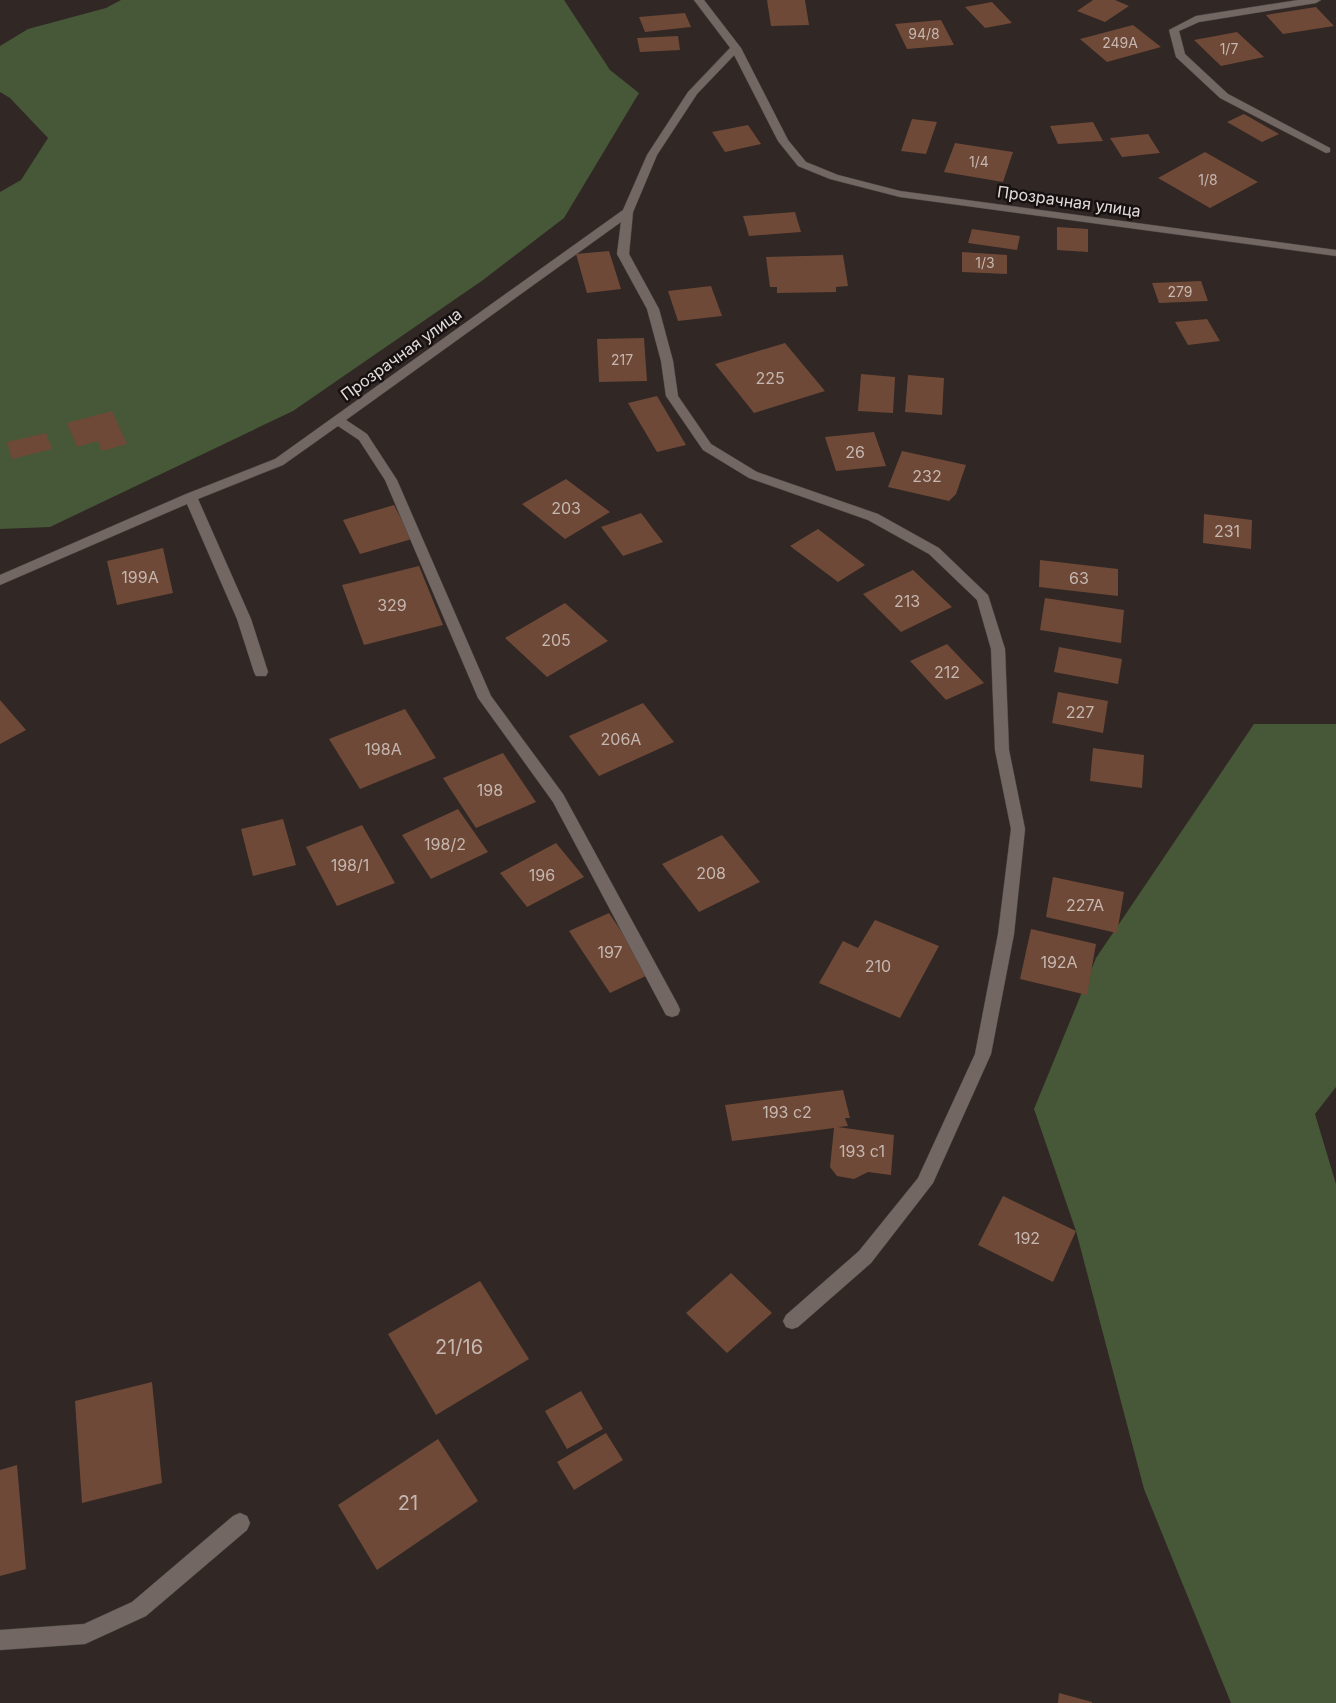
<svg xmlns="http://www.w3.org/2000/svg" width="1336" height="1703" font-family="Inter,sans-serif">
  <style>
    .green { fill: #465837 }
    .building { fill: #6f4937 }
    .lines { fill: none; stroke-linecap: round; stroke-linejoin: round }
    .lane-casing { stroke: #4d4542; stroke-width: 1 }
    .street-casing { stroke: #4d4542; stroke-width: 1 }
    .lane { fill: #726763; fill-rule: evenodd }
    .street { fill: #726763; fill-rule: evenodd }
    .labels { text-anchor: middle; stroke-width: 5; stroke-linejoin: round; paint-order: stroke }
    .far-number-label { font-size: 14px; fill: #c5b7b0 }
    .far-street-label { font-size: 16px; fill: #e2dcd9; stroke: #161110 }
    .number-label { font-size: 16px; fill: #c5b7b0 }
    .near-number-label { font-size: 20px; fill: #c5b7b0 }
  </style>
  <rect width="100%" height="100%" fill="#312724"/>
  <path class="green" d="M121 0H564L610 70 639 93 564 218 483 280 293 411 50 527 0 529V192L21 180 48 138 10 98 0 92V46L28 29 106 8Z
    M1254 724H1336V1087L1315 1114 1336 1184V1703H1231L1144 1489 1076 1231 1034 1109 1096 958Z"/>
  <path class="building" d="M767 0H805L809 25 771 26Z
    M1093 0H1115L1129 6 1105 22 1077 11Z
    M992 2 1012 23 985 28 965 7Z
    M1316 7 1334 26 1283 34 1266 15Z
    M685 13 691 27 645 32 639 17Z
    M941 20 954 45 907 49 895 24Z
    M1133 25 1161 47 1107 62 1080 39Z
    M1237 32 1264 57 1221 66 1194 40Z
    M678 36 680 50 640 52 637 38Z
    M1244 114 1279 134 1262 142 1227 122Z
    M912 119 937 122 926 154 901 151Z
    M1093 122 1103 141 1058 144 1050 126Z
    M748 125 761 144 725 152 712 132Z
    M1148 134 1160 153 1122 157 1110 138Z
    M955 143 1013 152 1003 182 944 172Z
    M1205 152 1258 182 1210 208 1158 178Z
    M795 212 801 232 749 236 743 216Z
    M1057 227 1088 229V252L1057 250Z
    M972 229 1020 236 1017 250 968 243Z
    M609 251 621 289 587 293 576 254Z
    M962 252 1007 255V274L962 272Z
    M843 255 848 286 836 287V292L777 293V287H770L766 257Z
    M1201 281 1208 301 1159 303 1152 283Z
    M711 286 722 316 678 321 668 291Z
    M1207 319 1220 341 1188 345 1175 322Z
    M644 338 647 381 599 382 597 339Z
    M785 343 825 391 754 413 715 364Z
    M861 374 895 377 893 413 858 411Z
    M908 375 944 378 942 415 905 412Z
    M657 396 686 445 657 452 628 403Z
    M112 411 127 444 102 451 98 441 77 447 67 423Z
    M874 432 886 466 836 471 825 437Z
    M46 433 52 449 12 459 7 442Z
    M902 451 966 465 956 494 949 501 888 487Z
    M566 479 610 512 565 539 522 504Z
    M394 505 412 539 360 554 343 520Z
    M641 513 663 542 623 556 601 527Z
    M1204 514 1252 520 1251 549 1203 543Z
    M818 529 865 565 838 582 790 546Z
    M163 548 173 593 117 605 107 561Z
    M1040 560 1118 569V596L1039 587Z
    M419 566 443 625 364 645 342 585Z
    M913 570 952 607 901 632 863 594Z
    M1045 598 1124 610 1121 643 1040 630Z
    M565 603 608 641 547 677 505 638Z
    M947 644 984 683 946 700 910 661Z
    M1059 647 1122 659 1118 684 1054 672Z
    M1058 692 1108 701 1103 733 1052 723Z
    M0 700 26 730 0 744Z
    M643 703 674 742 599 776 569 736Z
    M405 709 436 758 360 789 329 739Z
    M1093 748 1144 755 1142 788 1090 781Z
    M503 753 536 802 476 828 443 778Z
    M458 809 488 852 431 879 402 835Z
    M283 819 296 865 253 876 241 829Z
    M362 825 395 883 337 906 306 847Z
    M722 835 760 882 699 912 662 864Z
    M556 843 584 877 527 907 500 873Z
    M1053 877 1124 892 1117 933 1046 917Z
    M609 913 650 974 610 993 569 931Z
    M875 920 939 946 900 1018 819 983 843 941 858 948Z
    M1031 929 1096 944 1087 995 1020 979Z
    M843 1090 850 1118H845L848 1126 838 1127 894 1135 891 1175 868 1172 854 1179 837 1176 830 1167 834 1128 732 1141 725 1105Z
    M1003 1196 1076 1231 1053 1282 978 1245Z
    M731 1273 772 1313 727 1353 686 1313Z
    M480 1281 529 1359 436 1415 388 1334Z
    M152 1382 162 1483 82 1503 75 1401Z
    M581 1391 603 1429 567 1449 545 1411Z
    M606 1433 623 1460 574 1490 557 1462Z
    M438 1439 478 1501 377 1570 338 1505Z
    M17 1465 26 1569 0 1576V1470Z
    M1059 1693 1092 1702V1703H1058Z"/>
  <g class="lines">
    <defs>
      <path id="lane" d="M1298 0H1321L1316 3 1199 22 1179 31 1185 54 1228 94 1330 148V152L1326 153 1220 98 1176 57 1169 30 1196 16Z
        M732 46 741 48 697 94 657 155 633 212 629 254 659 309 673 361 678 396 711 444 757 472 878 514 939 548 988 595 1005 649 1009 750 1025 829 1014 934 991 1054 933 1183 871 1263 798 1327 792 1329 786 1327 783 1321 786 1315 859 1251 918 1178 975 1054 998 934 1011 829 995 750 991 649 977 600 929 554 868 520 749 478 703 450 666 396 661 361 647 309 617 254 621 222 346 420 367 434 397 480 491 696 563 794 678 1005 680 1010 678 1015 672 1017 666 1015 553 802 478 698 385 480 359 440 338 426 283 465 198 499 251 619 268 672 266 676H256L254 672 237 619 187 504 0 585V575L186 494 275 459 623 210 647 155 688 92Z
        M240 1513 247 1516 250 1523 247 1530 146 1616 85 1644 0 1650V1630L84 1624 132 1602 233 1516Z"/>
      <path id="street" d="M694 0H704L741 48 788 140 806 162 838 175 900 191 1336 250V256L900 197 830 179 798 166 778 141 731 49Z"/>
    </defs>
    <use href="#lane" class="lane-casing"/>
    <use href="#street" class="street-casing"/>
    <use href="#lane" class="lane"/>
    <use href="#street" class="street"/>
  </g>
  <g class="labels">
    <g class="far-number-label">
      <text x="924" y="39">94/8</text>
      <text x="1120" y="48">249А</text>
      <text x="1229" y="54">1/7</text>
      <text x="979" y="167">1/4</text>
      <text x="1208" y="185">1/8</text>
      <text x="985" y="268">1/3</text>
      <text x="1180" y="297">279</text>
      <text x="622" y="365">217</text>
    </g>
    <g class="far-street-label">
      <text transform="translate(1069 201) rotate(8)" y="6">Прозрачная улица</text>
      <text transform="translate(401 354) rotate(-36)" y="6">Прозрачная улица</text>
    </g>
    <g class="number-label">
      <text x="770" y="384">225</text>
      <text x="855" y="458">26</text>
      <text x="927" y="482">232</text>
      <text x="566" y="514">203</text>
      <text x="1227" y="537">231</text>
      <text x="140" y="583">199А</text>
      <text x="1079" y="584">63</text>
      <text x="907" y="607">213</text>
      <text x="392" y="611">329</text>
      <text x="556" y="646">205</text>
      <text x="947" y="678">212</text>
      <text x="1080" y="718">227</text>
      <text x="621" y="745">206А</text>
      <text x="383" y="755">198А</text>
      <text x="490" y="796">198</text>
      <text x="445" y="850">198/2</text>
      <text x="350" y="871">198/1</text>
      <text x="711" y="879">208</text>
      <text x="542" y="881">196</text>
      <text x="1085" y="911">227А</text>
      <text x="610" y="958">197</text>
      <text x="1059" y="968">192А</text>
      <text x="878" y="972">210</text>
      <text x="787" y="1118">193 с2</text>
      <text x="862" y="1157">193 с1</text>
      <text x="1027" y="1244">192</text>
    </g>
    <g class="near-number-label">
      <text x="459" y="1354">21/16</text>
      <text x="408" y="1510">21</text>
    </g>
  </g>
</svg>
